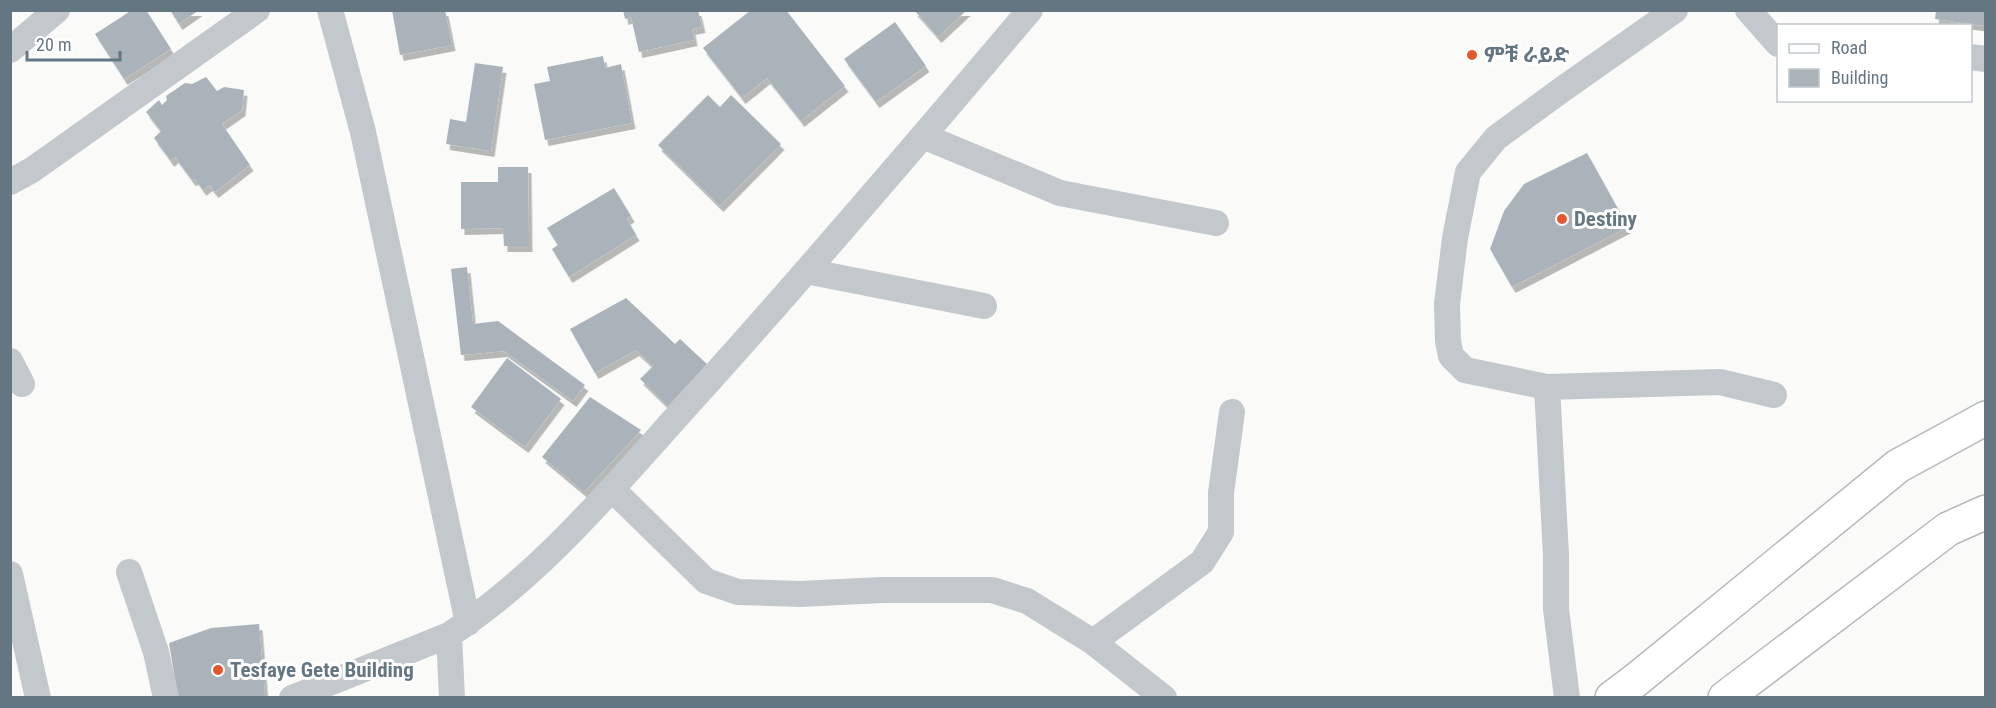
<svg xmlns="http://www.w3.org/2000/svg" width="1996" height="708" font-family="'Roboto Condensed','Noto Sans Ethiopic',sans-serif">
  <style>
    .building { fill: #aab3b9; filter: url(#shadow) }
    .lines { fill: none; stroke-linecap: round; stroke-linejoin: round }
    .secondary-casing { stroke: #b3babf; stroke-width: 36 }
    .street { stroke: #c3c8cc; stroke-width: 26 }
    .secondary { stroke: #fff; stroke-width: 33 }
    .poi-dot { fill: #e4572e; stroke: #fff; stroke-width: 2 }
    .labels { text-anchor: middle; stroke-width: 6; stroke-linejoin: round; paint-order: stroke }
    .poi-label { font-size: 21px; font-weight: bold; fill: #657683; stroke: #fff; text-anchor: start }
  </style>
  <defs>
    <filter id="shadow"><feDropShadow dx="3.5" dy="6" stdDeviation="0" flood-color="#0004"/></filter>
  </defs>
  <rect width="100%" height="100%" fill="#fafaf8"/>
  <path class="building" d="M132 10H146L171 49 124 79 95 34Z
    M170 10H199L179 24Z
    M392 10H445L452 45 400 55Z
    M623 10H698L702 27 692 29 694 40 639 52 631 17 625 19Z
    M751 10H786L845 86 801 121 767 78 742 98 703 48Z
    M914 10H967L938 37Z
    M1936 10H1986V26L1935 19Z
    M895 22 926 66 876 102 844 59Z
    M603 56 605 68 621 64 632 123 545 140 534 84 550 81 547 67Z
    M475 63 503 67 491 151 446 144 450 119 466 122Z
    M206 77 217 91 224 87 244 90 242 110 222 124 250 165 215 192 209 185 203 190 195 179 192 180 175 157 171 161 154 138 161 131 146 112 159 100 162 105 167 100 166 96 185 83 192 84Z
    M708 95 720 107 731 95 781 144 720 206 658 145Z
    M1587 153 1628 227 1512 287 1490 249 1504 211 1524 184Z
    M498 167H528L529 246H504L503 228 461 229V182H498Z
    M614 188 631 216 627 219 636 235 569 277 552 249 558 245 547 228Z
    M467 267 473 324 498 321 585 385 573 401 504 351 461 355 451 269Z
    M626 298 675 344 680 339 707 364 668 406 640 379 653 366 636 350 595 373 570 329Z
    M507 358 561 399 525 447 471 407Z
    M590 397 641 430 584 492 542 457Z
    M259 624 265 696 178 698 169 643 211 628Z"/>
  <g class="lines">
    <defs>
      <path id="secondary" d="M1612 698 1636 680 1898 466 1986 418
        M1725 698 1948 529 1986 512"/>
    </defs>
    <use href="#secondary" class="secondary-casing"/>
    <path class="street" d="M330 10 363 132 468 623
      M1675 10 1560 91 1496 138 1468 172 1455 238 1447 304 1448 341 1451 356 1465 370 1547 387 1720 382 1774 395
      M1748 10 1778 44
      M10 50 57 10
      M1970 57 1986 59
      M923 136 1060 193 1216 223
      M10 182 32 170 257 10
      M806 271 984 306
      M10 361 22 384
      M1547 387 1556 555V609L1567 698
      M612 489 706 581 738 592 800 594 882 590H992L1027 601 1093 642 1164 698
      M129 572 156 652 166 698
      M10 574 38 698
      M449 635 452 698
      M1093 642 1202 562 1221 532V493L1232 412
      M292 698 449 635C539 576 609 492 681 412 800 281 915 146 1030 10"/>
    <use href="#secondary" class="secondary"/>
  </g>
  <g class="poi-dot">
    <circle cx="1472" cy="55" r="6"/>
    <circle cx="1562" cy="219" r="6"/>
    <circle cx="218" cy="670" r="6"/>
  </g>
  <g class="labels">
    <g class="poi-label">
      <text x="1484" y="62">ምቹ ራይድ</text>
      <text x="1574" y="226">Destiny</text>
      <text x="230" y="677">Tesfaye Gete Building</text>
    </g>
  </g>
  <rect width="1996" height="708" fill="none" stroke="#657683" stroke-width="24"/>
  <rect x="1777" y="24" width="195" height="78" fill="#ffffff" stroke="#c1c8cd" stroke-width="1.5"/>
  <rect x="1789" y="44" width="30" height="9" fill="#ffffff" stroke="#c1c8cd" stroke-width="1.5"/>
  <text x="1831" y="54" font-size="18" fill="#657683">Road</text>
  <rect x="1789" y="69" width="30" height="18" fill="#aab3b9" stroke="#c1c8cd" stroke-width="1.5"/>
  <text x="1831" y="84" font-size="18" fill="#657683">Building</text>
  <path d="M27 51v9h93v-9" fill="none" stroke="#657683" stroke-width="3"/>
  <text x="36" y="51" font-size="18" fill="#657683" stroke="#ffffff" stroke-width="4.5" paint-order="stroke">20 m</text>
</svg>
